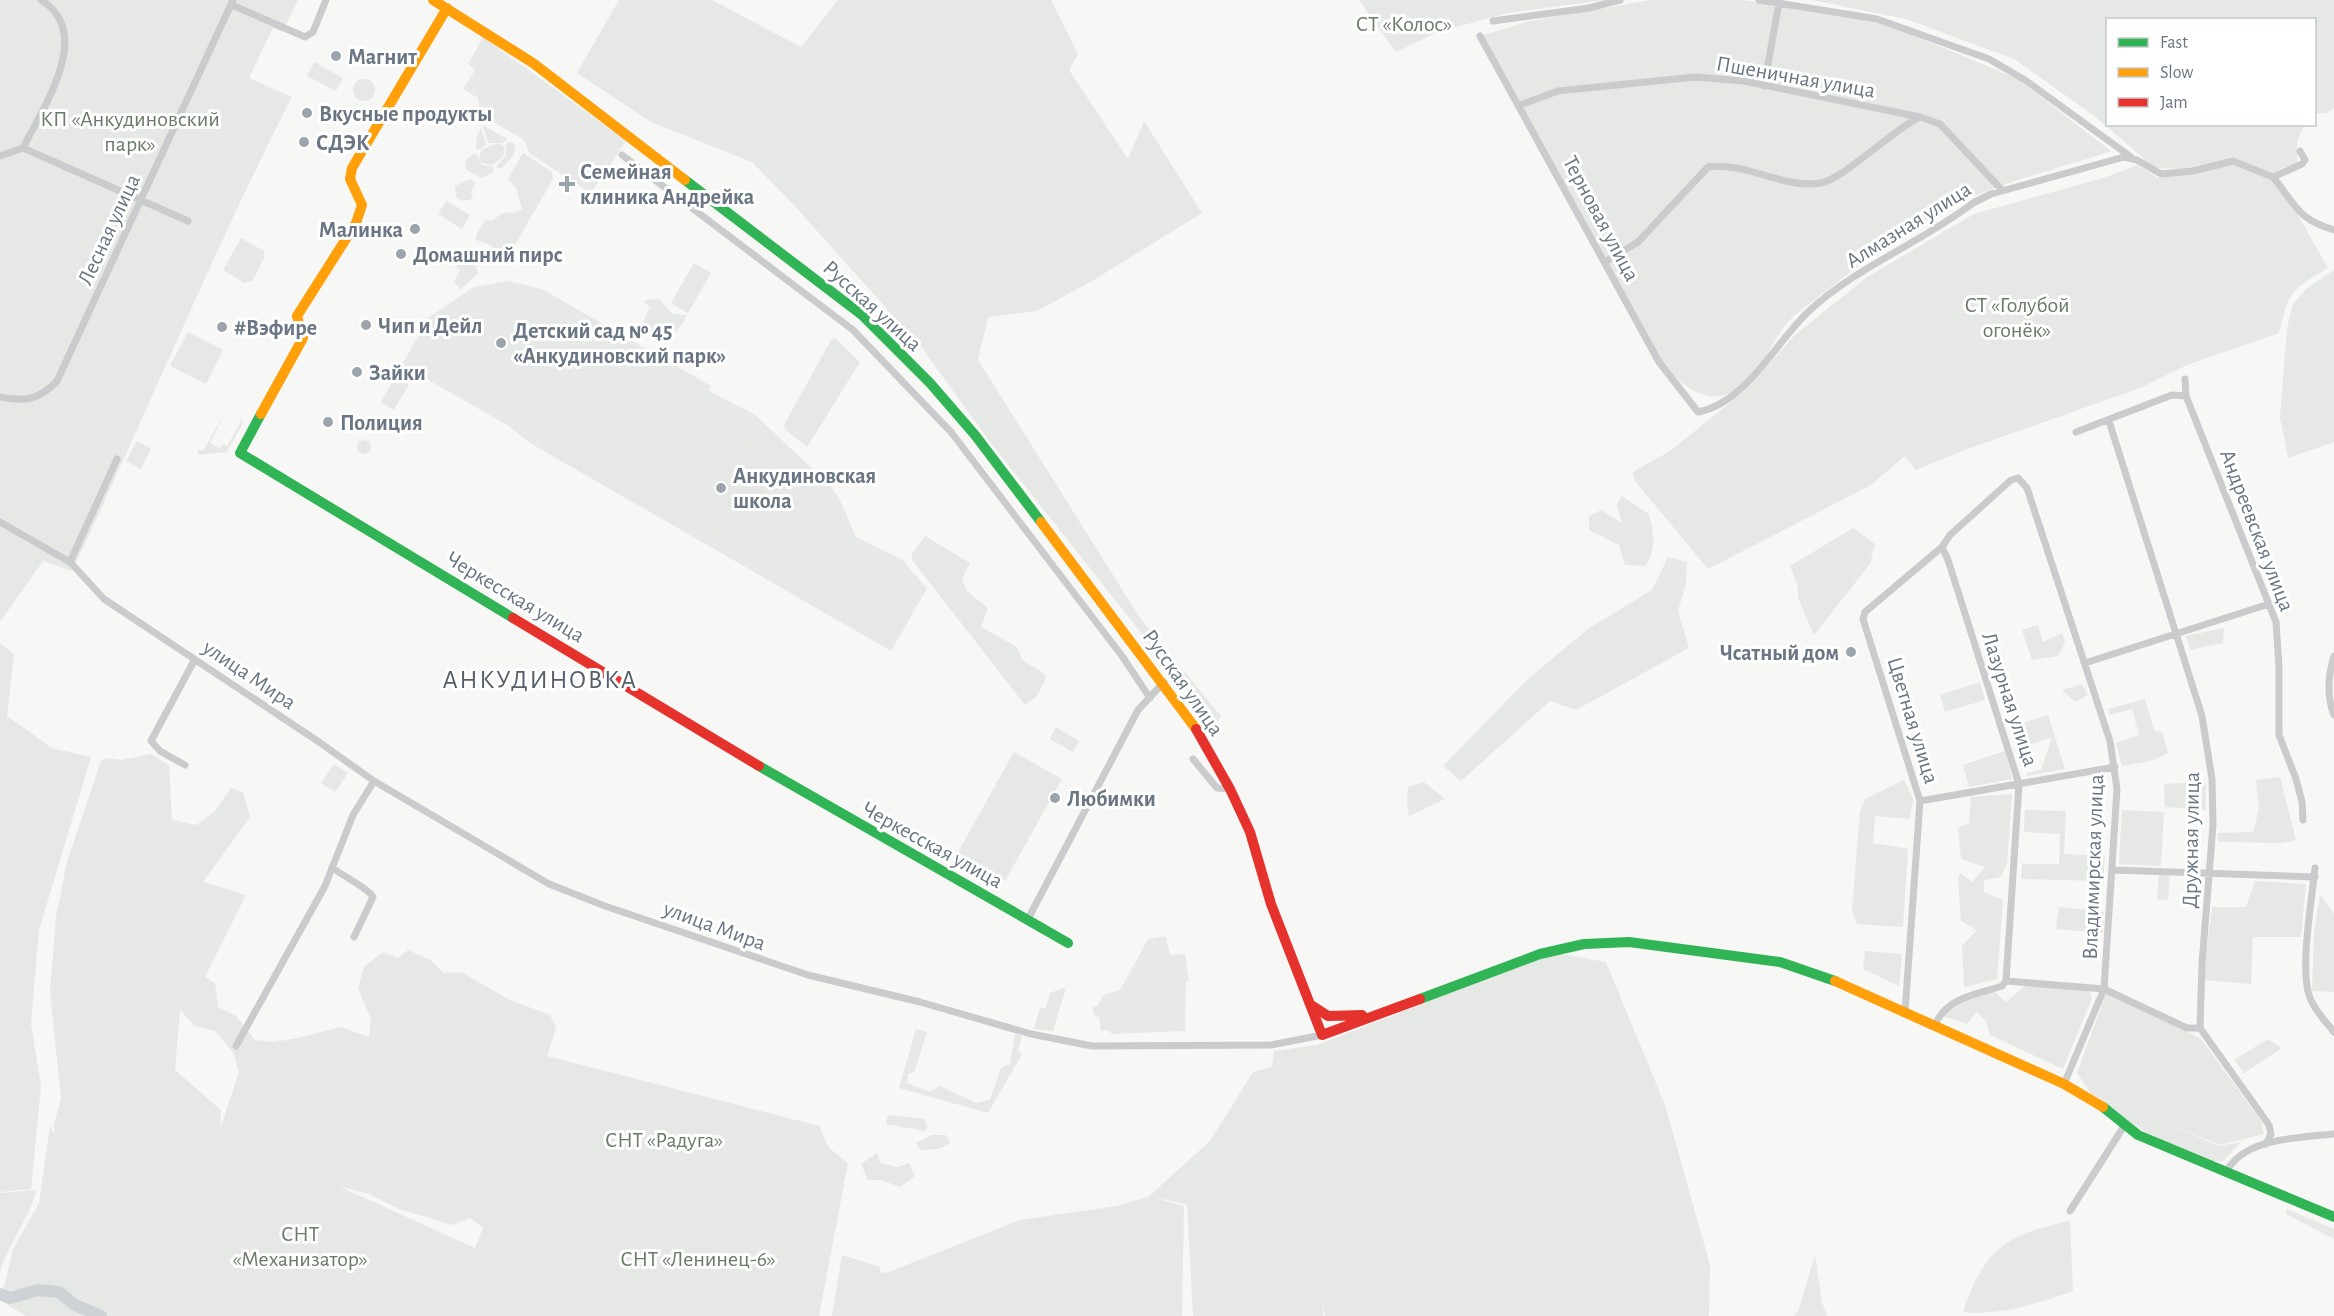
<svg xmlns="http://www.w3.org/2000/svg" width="2334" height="1316" font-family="'Alegreya Sans',sans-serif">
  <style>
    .built { fill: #e7e9e9 }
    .green { fill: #e5e8e4; fill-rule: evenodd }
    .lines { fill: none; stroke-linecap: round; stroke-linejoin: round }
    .river { stroke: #ccd2d5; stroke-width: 12 }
    .street { stroke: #cacbcc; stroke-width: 7 }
    .fast { stroke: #30b455; stroke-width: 10 }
    .slow { stroke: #ff9f0a; stroke-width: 10 }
    .jam { stroke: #e5322d; stroke-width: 10 }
    .poi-dot { fill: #9ba3ab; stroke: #fff; stroke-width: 2 }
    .labels { text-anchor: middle; stroke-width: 6; stroke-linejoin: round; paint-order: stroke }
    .park-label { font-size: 22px; fill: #6a7b68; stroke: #fff }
    .poi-label { font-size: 22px; font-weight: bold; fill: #6a7683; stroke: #fff; text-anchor: start }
    .street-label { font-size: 22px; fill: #6a7683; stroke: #fff }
    .quarter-label { font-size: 26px; letter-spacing: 1.5px; fill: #575f69; stroke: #fff }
  </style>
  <rect width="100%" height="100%" fill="#f7f7f6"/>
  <path class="built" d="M483 37 626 141 591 193 530 154 524 140 480 114 478 98 463 89 475 70 468 64Z
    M508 281 542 289 711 386 709 391 754 414 830 485 839 498 856 537 903 560 927 589 891 651 530 443 509 426 402 365 428 318 474 287Z
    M1166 936 1170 955 1185 954 1189 981H1186L1185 1031 1112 1034 1107 1030 1101 1031 1099 1018 1093 1014V1007L1098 1006 1103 995 1120 990 1148 939Z"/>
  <path class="green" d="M0 0H298L282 32 273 28 249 78 292 97C212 252 147 414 72 571L43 561 0 622Z
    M619 0H712L801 47 838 0H1051L1078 54 1069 70 1128 159 1144 121 1202 213 1092 281 1037 311 988 317 978 360 1140 618 1221 716 1215 726 990 442 922 348 792 203 752 162 651 122 577 73Z
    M1359 0H1605L1508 13 1438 32 1396 52Z
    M1650 0H1742L1817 11 1889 25 2016 78 2111 151C2059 169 2002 181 1953 206 1906 229 1862 263 1821 295 1809 304 1791 316 1783 328 1766 352 1753 390 1720 396 1695 400 1676 377 1659 362L1480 36 1530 21Z
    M1812 0H2334V108L2327 113H2315L2314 20H2108V124L2304 125 2297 142V162L2272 173 2235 158 2189 169 2155 168 2093 115 2014 59 1906 19Z
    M314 62 343 78 336 91 307 76Z
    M353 90a11 11 0 1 1 22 0a11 11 0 1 1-22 0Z
    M483 126H484L508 139 503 143H488Z
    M481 128 486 144 480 150 476 149 477 137Z
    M510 141 516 146 513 156 501 169 496 167 506 155V144Z
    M499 143 505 147 503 157 492 165 481 163 479 156 483 149Z
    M523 153 552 172 553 179 508 257 505 258 489 244 476 240V236L485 220 491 221 505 212 513 213 522 209 516 188 508 179Z
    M473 154H476L482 165 493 167V172L482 178 466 170 465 161Z
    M2237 164 2271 179 2289 199 2328 268C2291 290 2289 290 2279 333L2187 365 2140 388 1962 451 1916 470 1905 456 1871 485 1708 569 1635 481 1633 472 1670 451 1746 390 1795 335 1867 277 1974 214 2103 178 2138 165 2157 178Z
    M471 179 475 183 471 192 473 199 462 201 456 197 455 186Z
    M446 201 470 215 462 229 438 214Z
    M241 238 264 251V258L252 281 244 283 223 270Z
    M468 260 475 263 478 273 461 289 454 283 460 270 456 268 459 262Z
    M694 263 711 273 688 313 671 303Z
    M2334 270V442L2288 458 2280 417 2287 328 2293 304 2306 289Z
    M659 299 672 314 687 315 677 332 671 328 663 341 649 336 641 327 650 307 644 302 645 300Z
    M188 332 223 350 206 384 170 366Z
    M835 338 860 362 807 447 786 430 784 425 831 340Z
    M474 362 481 382 479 386 471 381 468 370 470 363Z
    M396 376 409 384 394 410 381 402Z
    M583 389 624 413 601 452 634 471 620 494 546 452Z
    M717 401 743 416 719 460 692 445Z
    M225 413 210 443 220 448 223 444 227 446 241 422 239 418 244 421 227 452 197 455 199 449 203 451Z
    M766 433C785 441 794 454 786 474L750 537 734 546 714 542 701 526 703 512 739 445 749 435Z
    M357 447a7 7 0 1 1 14 0a7 7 0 1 1-14 0Z
    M137 441 151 449 141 469 126 461Z
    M638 466 692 496 676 524 623 494Z
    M1621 496 1649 514C1654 533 1657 549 1645 566L1625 565 1619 545 1589 530V516L1601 510 1622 523 1617 505Z
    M1853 528 1875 544 1870 564 1814 635 1798 598V587L1790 566Z
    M925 536 970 563 962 579 967 591 988 608 981 627 1017 647 1022 660 1045 674 1046 679 1036 697 1025 705 912 560V554Z
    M1668 557 1687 562 1686 583 1678 611 1689 648 1576 710 1550 701 1461 781 1443 766 1529 678 1588 629 1652 590Z
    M895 580 920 594 890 645 865 631Z
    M2038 625 2043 642 2062 633 2065 643 2058 656 2032 660 2022 630Z
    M2224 628 2223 643 2190 650 2186 636Z
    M0 643 14 654 7 716 52 748 91 757 39 930 31 1024 41 1086 31 1189 0 1192Z
    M1980 682 1985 700 1945 712 1940 695Z
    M2082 684 2088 695 2075 702 2062 690Z
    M2145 699 2154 730 2163 733 2168 753 2151 761 2122 766 2116 743 2139 735 2132 709 2110 715 2108 709Z
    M2048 715 2065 769 2027 776V773L2041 770 2052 737 2018 749 2011 727Z
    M1056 727 1079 741 1073 752 1050 739Z
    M2005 751 2012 779 1969 787 1963 765Z
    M1014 752 1062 779 1005 881 957 854Z
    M151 754 169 765 172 820 196 825 214 812 231 788 243 792 250 817 203 882 246 895 205 977 215 983 218 1007 236 1016 255 1040 273 1042 293 1039 341 1027 369 1037 371 1019 358 988 364 967 383 952 398 958 408 950 430 960 444 973 461 972 510 1000 550 1015 556 1028 547 1056 819 1126 829 1148 848 1163 819 1316H105L76 1304 60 1290 37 1288 11 1295 3 1292 13 1249 39 1203 50 1126 55 1135 54 1124 61 1098 50 992 56 917 67 862 101 761 107 758 121 760ZM180 1010 195 1026 215 1031 233 1052 239 1072 220 1129 221 1110 175 1070ZM338 1186 369 1194 399 1209 453 1225 470 1218 483 1228 475 1248Z
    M334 764 348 773 335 792 321 783Z
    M2280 777 2296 840 2282 843 2218 842V833L2253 832 2259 809 2256 780Z
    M1904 780 1913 799 1910 819 1875 816 1873 843 1908 849 1903 927 1857 924 1852 910 1860 811 1865 799Z
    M1424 782 1445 799 1409 816 1407 801 1408 787Z
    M2206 782V810L2165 807 2164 784Z
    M2012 794 2007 863 2001 877 1984 880V892L2003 900 1997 979 1964 987 1962 946 1977 930 1961 921 1958 877 1961 873 1972 882 1985 867 1961 859 1958 828 1969 823 1971 797Z
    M2025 810 2066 811 2064 854 2105 856 2103 881 2021 879 2022 864H2059L2060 834 2024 832Z
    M2122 810 2164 812 2161 866 2119 864Z
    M2159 875 2170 876 2168 900 2157 899Z
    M2255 881 2306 884 2301 937H2253L2251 984 2203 980 2212 907H2246Z
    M2320 894 2334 914V992L2312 991 2314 933Z
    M2059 907 2104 912 2103 933 2056 929Z
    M1865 951 1902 954 1899 986 1863 969Z
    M1561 954 1606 962 1665 1105 1710 1265 1709 1316H1325L1322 1304 1323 1316H1193L1187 1204 1151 1197 1184 1206 1182 1316H832L842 1255 880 1267V1272L886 1273 1020 1220 1117 1206 1148 1197 1210 1141 1253 1072 1272 1067 1274 1051 1317 1045 1533 961Z
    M2026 985 2089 990 2092 998 2063 1069 1990 1035 1986 1021 1977 1012 1967 1024 1940 1015 1950 1004 1994 991 2006 1002Z
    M1066 987 1053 1031 1034 1029 1040 1008H1046L1050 993Z
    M2107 991 2201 1039 2261 1121 2264 1134 2220 1145 2156 1120 2219 1146 2241 1142 2223 1161C2187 1164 2125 1120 2098 1098L2131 1110 2092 1095 2077 1073Z
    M916 1029 927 1032 914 1072 908 1074 907 1083 930 1092 940 1086 976 1103 990 1100 1000 1070 1006 1065H1010L1015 1034 1022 1035 1018 1051 1022 1054 988 1113 899 1088Z
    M2268 1039 2282 1048 2244 1073 2234 1060Z
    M888 1115 924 1119 928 1128 925 1131 886 1124Z
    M932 1135H946L950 1143 938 1149 920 1150 916 1143Z
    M877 1153 880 1163 897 1167 909 1163 915 1176 900 1187 881 1180H868L861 1164Z
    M36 1190C31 1217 8 1242 0 1273V1193Z
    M2287 1209 2334 1229V1239L2286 1214Z
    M2070 1221 2073 1291C2039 1303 2000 1316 1963 1312 1984 1249 2006 1234 2070 1221Z
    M1815 1255 1822 1302 1827 1316H1794L1799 1309Z
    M38 1292 58 1294 74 1307 94 1316H26L1 1301V1297C14 1301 25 1298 38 1292Z"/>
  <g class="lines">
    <path class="river" d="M0 1294 10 1298 38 1290 59 1292 75 1305 101 1316"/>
    <path class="street" d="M1759 0 1877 19 1989 59 2025 80 2131 157
      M232 5 305 37 313 32 326 0
      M1493 21 1589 8 1620 0
      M1480 36 1659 362 1698 412C1746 403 1775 343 1808 312 1856 267 1921 243 1973 203L1991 194 2124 157 2137 160 2161 174 2193 171 2233 161 2273 177
      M1764 86 1779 3
      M1520 105 1558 91 1695 77 1744 81 1920 117 1940 124 2002 190
      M23 148C43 107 95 33 41 0
      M2300 151 2305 160 2302 164 2273 177C2296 205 2297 219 2334 230
      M622 155 853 330 951 432 1122 656 1150 698
      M0 156 23 148 188 221
      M1605 262 1638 242 1708 167C1745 161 1785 190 1821 183 1846 177 1891 131 1920 117
      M2185 379 2186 396 2276 622 2279 667V735L2296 779 2302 802 2303 820
      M0 397C25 402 39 400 57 381L233 0
      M2109 421 2202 716 2212 779 2213 825 2202 964 2200 1028 2269 1125 2271 1134 2266 1144
      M2076 432 2172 395 2186 396
      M0 522 70 562 104 599 319 742 374 781 549 884 605 906 808 975 920 1002 1031 1034 1092 1046 1271 1045 1322 1035
      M70 562 117 459
      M2334 656C2328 676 2326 695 2334 715
      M2085 663 2269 604
      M1193 759 1217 788 1230 789
      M185 765 160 751 151 741 195 659
      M1920 801 2115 767
      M332 867C343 877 367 887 373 897L354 937
      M2315 868C2312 900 2299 970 2310 998 2315 1011 2326 1022 2334 1032
      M2113 870 2315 877
      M1028 919 1138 710 1164 682
      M1905 1012 1920 801 1863 619 1865 612 1942 547
      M1935 1025C1947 997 1975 995 2002 986L2006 981
      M236 1046 325 886 353 815 374 781
      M2064 1084 2104 989 2117 789 2110 741 2027 488 2018 478 2011 480 1950 535 1942 547 1948 560 2019 784 2006 981 2104 989 2187 1028H2200
      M2226 1172C2245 1137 2299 1138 2334 1134
      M2070 1211 2124 1126"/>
    <path class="fast" d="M685 180 862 315 930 383 975 435 1041 522
      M261 414 240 453 513 618
      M759 766 1068 943
      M1420 999 1540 954 1584 944 1629 942 1780 962 1835 981
      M2103 1107 2138 1135 2334 1217"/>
    <path class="slow" d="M433 0 533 63 685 180
      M261 414 303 338 297 316 356 223 362 205 350 179 352 168 447 8
      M1041 522 1196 729
      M1835 981 2064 1084 2103 1107"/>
    <path class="jam" d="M513 618 759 766
      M1196 729 1230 789 1250 832 1271 904 1322 1035 1420 999
      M1311 1005 1328 1016 1362 1015"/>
  </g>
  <g class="poi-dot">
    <circle cx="336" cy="56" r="6"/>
    <circle cx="307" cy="113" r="6"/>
    <circle cx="304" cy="142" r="6"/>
    <path d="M564 175h6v6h6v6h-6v6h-6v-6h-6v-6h6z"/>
    <circle cx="415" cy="229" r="6"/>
    <circle cx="401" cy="254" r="6"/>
    <circle cx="366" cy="325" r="6"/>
    <circle cx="222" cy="327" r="6"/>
    <circle cx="501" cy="343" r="6"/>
    <circle cx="357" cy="372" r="6"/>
    <circle cx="328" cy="422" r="6"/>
    <circle cx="721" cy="488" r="6"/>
    <circle cx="1851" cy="652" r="6"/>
    <circle cx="1055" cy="798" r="6"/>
  </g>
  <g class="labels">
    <g class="park-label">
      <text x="1404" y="31">СТ «Колос»</text>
      <text x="130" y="126">КП «Анкудиновский<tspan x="130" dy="25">парк»</tspan></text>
      <text x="2017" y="312">СТ «Голубой<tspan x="2017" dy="25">огонёк»</tspan></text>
      <text x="664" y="1147">СНТ «Радуга»</text>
      <text x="300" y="1241">СНТ<tspan x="300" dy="25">«Механизатор»</tspan></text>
      <text x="698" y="1266">СНТ «Ленинец-6»</text>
    </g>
    <g class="poi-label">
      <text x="348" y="64">Магнит</text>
      <text x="319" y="121">Вкусные продукты</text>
      <text x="316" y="150">СДЭК</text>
      <text x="580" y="179">Семейная<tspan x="580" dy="25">клиника Андрейка</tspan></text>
      <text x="403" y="237" text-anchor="end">Малинка</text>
      <text x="413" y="262">Домашний пирс</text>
      <text x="378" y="333">Чип и Дейл</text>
      <text x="234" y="335">#Вэфире</text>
      <text x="513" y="338">Детский сад № 45<tspan x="513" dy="25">«Анкудиновский парк»</tspan></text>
      <text x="369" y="380">Зайки</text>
      <text x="340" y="430">Полиция</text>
      <text x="733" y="483">Анкудиновская<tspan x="733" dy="25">школа</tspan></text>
      <text x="1839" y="660" text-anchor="end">Чсатный дом</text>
      <text x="1067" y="806">Любимки</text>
    </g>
    <g class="street-label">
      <text transform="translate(1796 76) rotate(10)" y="8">Пшеничная улица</text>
      <text transform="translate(1602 218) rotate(62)" y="8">Терновая улица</text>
      <text transform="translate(1908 224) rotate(-32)" y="8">Алмазная улица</text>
      <text transform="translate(108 229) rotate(-65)" y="8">Лесная улица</text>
      <text transform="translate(873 305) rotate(42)" y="8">Русская улица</text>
      <text transform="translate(2258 530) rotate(69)" y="8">Андреевская улица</text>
      <text transform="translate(516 596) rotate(31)" y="8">Черкесская улица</text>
      <text transform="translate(250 674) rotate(34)" y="8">улица Мира</text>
      <text transform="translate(1184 682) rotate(55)" y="8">Русская улица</text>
      <text transform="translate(2011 699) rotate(72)" y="8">Лазурная улица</text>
      <text transform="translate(1914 720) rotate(73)" y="8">Цветная улица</text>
      <text transform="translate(2190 840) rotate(-89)" y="8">Дружная улица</text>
      <text transform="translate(933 844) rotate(29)" y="8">Черкесская улица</text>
      <text transform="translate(2092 867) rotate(-88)" y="8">Владимирская улица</text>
      <text transform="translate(715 925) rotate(20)" y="8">улица Мира</text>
    </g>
    <g class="quarter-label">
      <text x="540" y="688">АНКУДИНОВКА</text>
    </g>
  </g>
  <rect x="2106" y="18" width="210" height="108" fill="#ffffff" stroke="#c3c8cd" stroke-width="1.5"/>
  <rect x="2118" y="38" width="30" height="9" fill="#30b455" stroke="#c3c8cd" stroke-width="1.5"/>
  <text x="2160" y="48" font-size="18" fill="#6a7683">Fast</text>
  <rect x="2118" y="68" width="30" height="9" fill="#ff9f0a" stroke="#c3c8cd" stroke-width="1.5"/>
  <text x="2160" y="78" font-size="18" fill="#6a7683">Slow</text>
  <rect x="2118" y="98" width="30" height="9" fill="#e5322d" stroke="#c3c8cd" stroke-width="1.5"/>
  <text x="2160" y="108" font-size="18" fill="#6a7683">Jam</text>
</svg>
